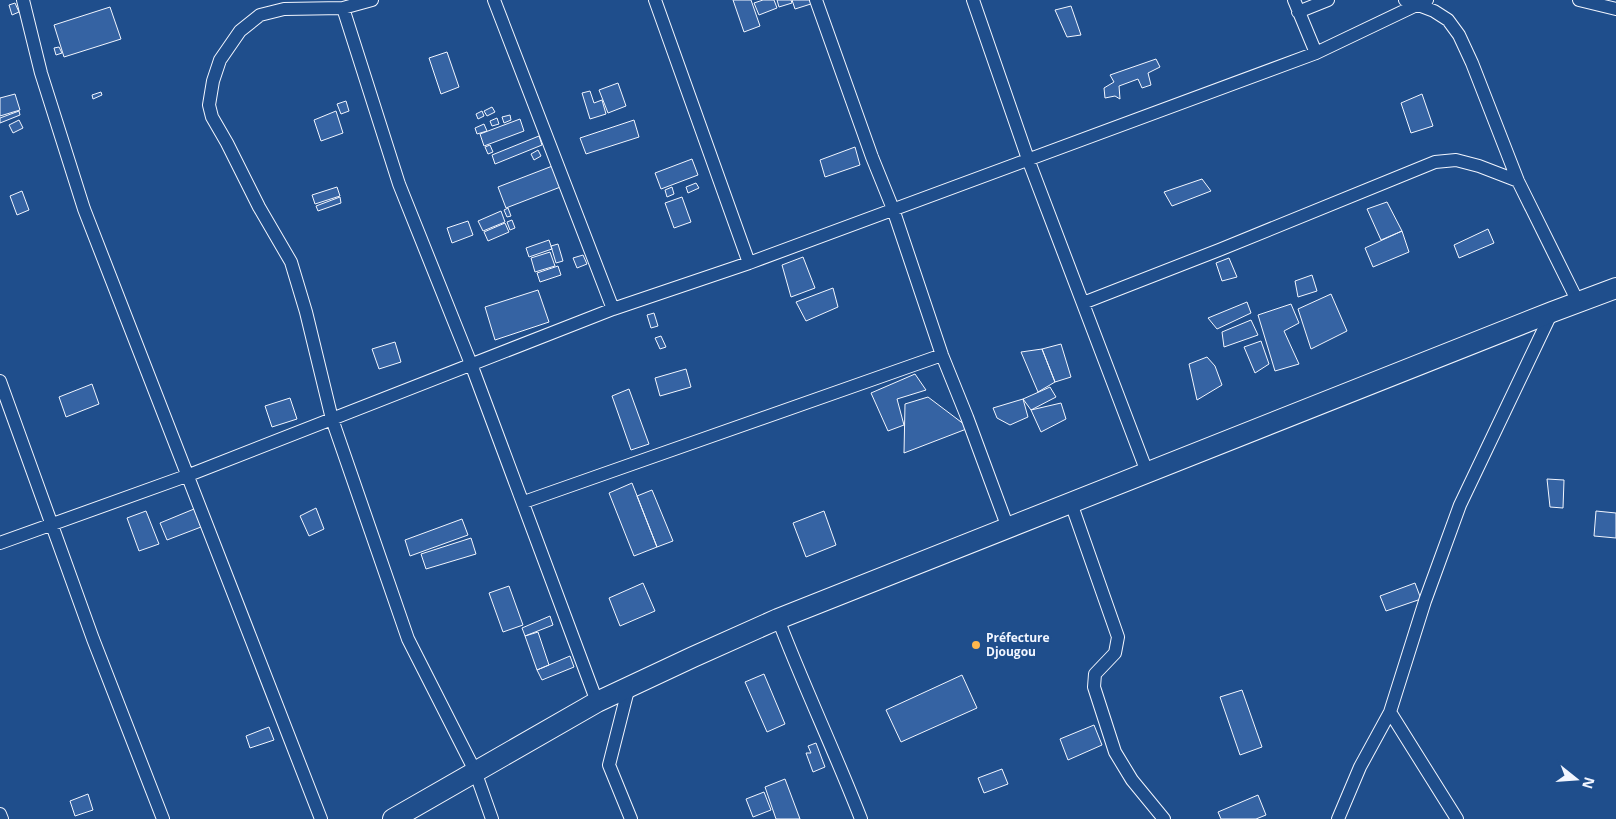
<svg xmlns="http://www.w3.org/2000/svg" width="1616" height="819" font-family="'Open Sans',sans-serif">
  <style>
    .building { fill: #3563a3; stroke: #f2f6ff }
    .lines { fill: none; stroke-linecap: round; stroke-linejoin: round }
    .minor-casing { stroke: #f2f6ff; stroke-width: 14 }
    .primary-casing { stroke: #f2f6ff; stroke-width: 22 }
    .minor { stroke: #1f4e8c; stroke-width: 12 }
    .primary { stroke: #1f4e8c; stroke-width: 20 }
    .poi-dot { fill: #ffb74d; stroke: #1f4e8c; stroke-width: 2 }
    .labels { text-anchor: middle; stroke-width: 4; stroke-linejoin: round; paint-order: stroke }
    .poi-label { font-size: 12px; font-weight: bold; fill: #f2f6ff; stroke: #1f4e8c; text-anchor: start }
  </style>
  <rect width="100%" height="100%" fill="#1f4e8c"/>
  <path class="building" d="M733 0H751L760 26 744 32Z
    M763 0H774L777 8 759 15 754 3Z
    M777 0H791L792 3 779 7Z
    M792 0H813L814 3 795 9Z
    M15 3 19 12 12 15 9 5Z
    M1071 6 1081 35 1067 37 1055 10Z
    M110 7 121 39 64 57 54 25Z
    M59 47 62 53 56 55 54 48Z
    M447 52 459 87 441 94 429 58Z
    M1156 59 1160 67 1148 73 1151 85 1142 88 1138 79 1119 86 1120 99 1115 96 1105 98 1104 88 1114 82 1110 75Z
    M618 83 626 106 608 113 599 90Z
    M590 91 594 103 602 100 606 114 590 119 582 93Z
    M101 92 102 95 93 99 92 95Z
    M15 94 20 110 0 116V98Z
    M1422 94 1433 126 1411 133 1401 103Z
    M346 101 349 111 341 114 337 104Z
    M492 107 495 112 487 116 484 111Z
    M19 111 20 115 0 123V118Z
    M336 111 343 133 321 141 314 120Z
    M482 111 484 116 478 119 476 114Z
    M510 115 511 120 504 123 502 117Z
    M497 118 499 124 492 126 490 121Z
    M520 119 524 131 484 146 480 134Z
    M19 120 23 128 13 133 9 125Z
    M634 120 639 137 586 154 580 138Z
    M484 124 487 131 477 134 475 128Z
    M539 136 542 145 495 164 492 155Z
    M490 145 493 152 488 154 485 147Z
    M855 147 860 165 825 177 820 160Z
    M538 150 541 156 534 160 531 154Z
    M692 159 698 175 661 189 655 173Z
    M555 165 563 186 506 208 498 187Z
    M1202 179 1211 191 1172 206 1164 192Z
    M696 183 699 188 688 193 686 187Z
    M337 187 340 196 315 204 312 195Z
    M672 187 674 194 667 197 665 190Z
    M22 191 29 210 17 215 10 196Z
    M340 197 341 203 318 211 316 206Z
    M682 197 691 222 674 228 665 203Z
    M1387 202 1402 231 1381 240 1367 209Z
    M508 208 511 216 507 217 504 210Z
    M501 211 505 222 483 231 478 221Z
    M512 220 515 228 510 230 507 222Z
    M468 221 473 235 452 243 447 228Z
    M505 223 509 232 488 241 484 232Z
    M1488 229 1494 243 1459 258 1454 245Z
    M1402 231 1409 252 1373 267 1365 248Z
    M549 240 552 249 529 257 526 248Z
    M558 244 563 261 556 263 551 246Z
    M550 252 555 266 535 272 531 258Z
    M583 255 587 264 577 268 573 258Z
    M803 257 815 288 791 297 782 265Z
    M1229 258 1237 277 1222 281 1216 263Z
    M558 266 561 275 540 282 537 273Z
    M1312 275 1317 291 1298 297 1295 281Z
    M833 288 838 307 806 321 796 302Z
    M538 290 549 322 495 340 485 307Z
    M1331 294 1347 331 1311 349 1298 309Z
    M1247 302 1251 313 1217 329 1208 318Z
    M1291 304 1299 323 1284 331 1299 364 1275 371 1258 315Z
    M654 313 658 326 651 328 647 315Z
    M1251 320 1258 335 1224 347 1222 332Z
    M661 336 666 347 660 349 655 338Z
    M1261 341 1269 364 1255 373 1244 347Z
    M395 342 401 362 379 369 372 349Z
    M1061 344 1071 377 1055 382 1042 349Z
    M1042 349 1055 382 1038 392 1021 352Z
    M1207 357 1215 366 1222 385 1197 400 1189 364Z
    M686 369 691 387 660 396 655 378Z
    M915 374 926 390 897 399 904 425 888 431 871 393Z
    M92 384 99 404 66 417 59 397Z
    M1050 387 1056 397 1031 410 1023 399Z
    M629 389 649 444 631 450 612 396Z
    M928 397 969 428 904 453 905 404Z
    M290 398 297 419 272 427 265 406Z
    M1023 399 1028 417 1010 425 997 418 993 408Z
    M1061 403 1066 419 1041 432 1031 410Z
    M1547 479 1564 480 1563 508 1550 507Z
    M632 483 657 547 634 556 609 493Z
    M652 490 673 541 657 547 637 496Z
    M316 508 324 529 309 536 300 516Z
    M194 509 201 527 167 540 160 523Z
    M146 511 159 544 139 551 127 518Z
    M824 511 836 545 806 557 793 523Z
    M1596 511 1616 513V538L1594 536Z
    M462 519 468 535 410 556 405 540Z
    M471 538 476 554 426 569 421 554Z
    M643 583 655 611 620 626 609 598Z
    M1415 583 1421 599 1386 611 1380 596Z
    M509 586 523 625 503 632 489 593Z
    M550 616 553 625 525 636 522 628Z
    M538 632 549 665 537 670 525 636Z
    M570 656 574 667 542 680 537 670Z
    M764 674 785 724 767 732 745 682Z
    M962 675 977 708 901 742 886 710Z
    M1242 690 1262 747 1240 755 1220 697Z
    M1094 725 1102 745 1068 760 1060 739Z
    M269 727 274 740 250 748 246 736Z
    M816 743 825 767 813 772 806 753H811L808 746Z
    M1002 769 1008 784 984 793 978 778Z
    M785 779 800 819H776L765 787Z
    M764 792 771 810 753 817 746 799Z
    M88 794 93 810 75 816 70 801Z
    M1258 795 1266 815 1256 819H1221L1218 812Z"/>
  <g class="lines">
    <defs>
      <path id="minor" d="M23 0 41 73 84 209 321 819
        M372 0 343 8 284 9 260 15 240 31 220 60 213 81 209 105 212 117 227 143 259 207 291 262 306 312 332 419 408 639 475 771 492 819
        M494 0 613 309
        M655 0 749 263
        M816 0 872 157 893 209 942 355 967 417 1008 528
        M973 0 1028 159 1147 472
        M1294 0 1316 53
        M1405 0 1434 11 1448 20 1459 35 1472 63 1518 181 1578 302
        M1579 0 1616 9
        M343 8 399 184 471 364 597 702
        M1298 12 1328 0
        M1083 303 1219 250 1435 162 1456 160 1479 166 1518 181
        M0 381 93 639 163 819
        M524 502 942 355
        M1071 503 1118 637 1115 653 1095 674 1094 687 1115 752 1132 780 1164 819
        M0 543 189 475 613 309 749 263 1316 53 1427 0
        M778 619C804 687 835 752 861 819
        M629 686 609 765 631 819
        M1390 712 1457 819
        M0 814 2 819
        M1338 819 1360 767 1390 712 1425 601 1460 505 1552 312"/>
      <path id="primary" d="M393 819 597 702 693 657 778 619 1552 312 1616 288"/>
    </defs>
    <use href="#minor" class="minor-casing"/>
    <use href="#primary" class="primary-casing"/>
    <use href="#minor" class="minor"/>
    <use href="#primary" class="primary"/>
  </g>
  <circle class="poi-dot" cx="976" cy="645" r="5"/>
  <g class="labels">
    <g class="poi-label">
      <text x="986" y="642">Préfecture<tspan x="986" dy="14">Djougou</tspan></text>
    </g>
  </g>
  <g transform="translate(1576 779) rotate(107)" stroke="#1f4e8c" stroke-width="4" paint-order="stroke">
  <path d="M0-4L9 19L0 12L-9 19Z" fill="#f2f6ff"/>
  <text y="-8" font-size="14" font-weight="bold" text-anchor="middle" fill="#f2f6ff">N</text>
  </g>
</svg>
